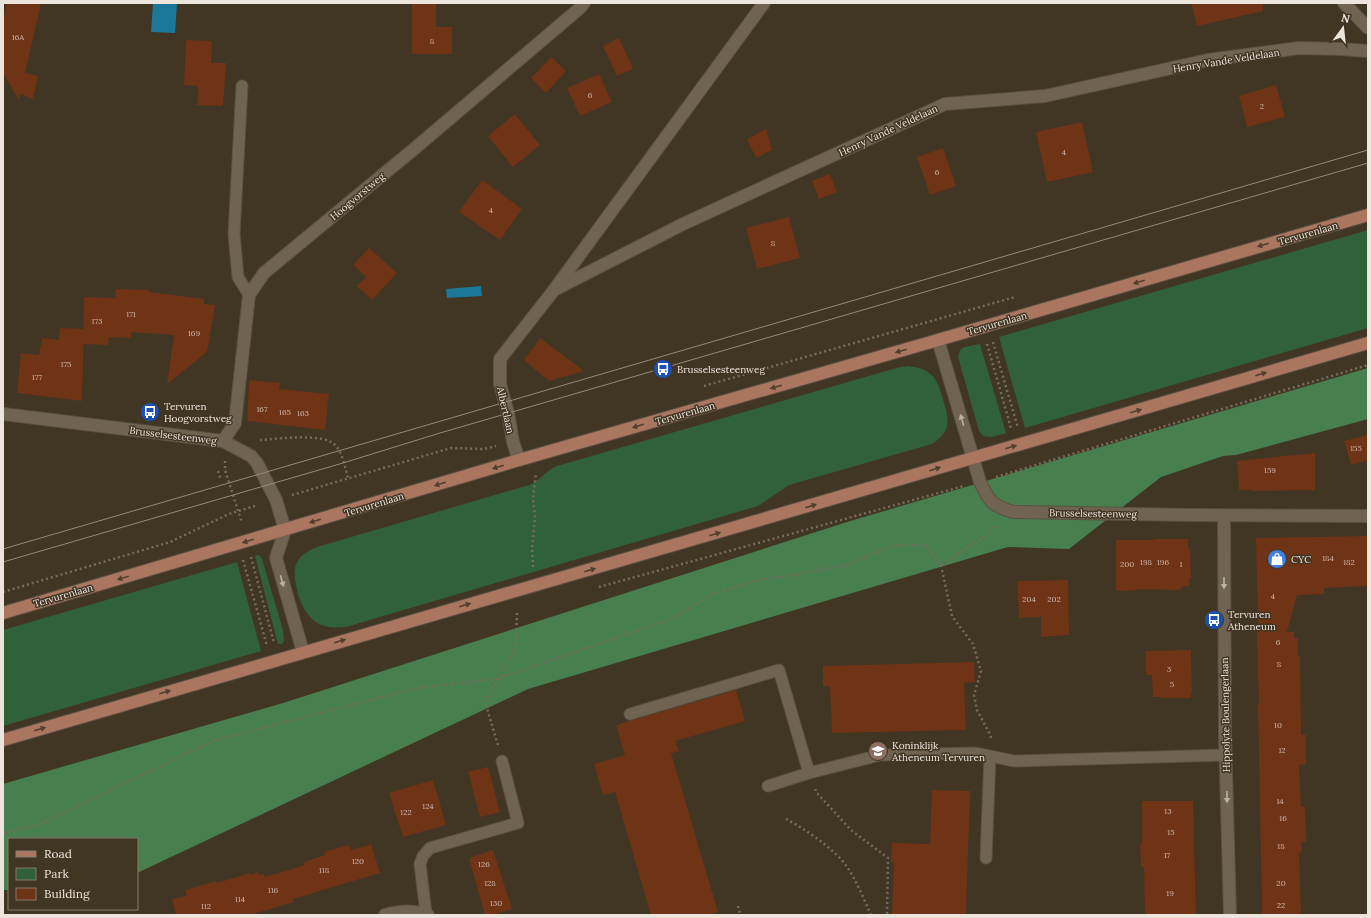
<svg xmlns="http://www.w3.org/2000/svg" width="1371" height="918" font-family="Lora,serif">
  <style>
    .green { fill: #316138 }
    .forest { fill: #477f4e }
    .water { fill: #1b7797 }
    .building { fill: #6f3316 }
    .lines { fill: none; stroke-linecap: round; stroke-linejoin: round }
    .lane-casing { stroke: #5b5042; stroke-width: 13 }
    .street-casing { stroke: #5b5042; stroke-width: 14 }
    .secondary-casing { stroke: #5b5042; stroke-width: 14 }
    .primary-casing { stroke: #5b5042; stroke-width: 14 }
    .path { stroke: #776c5e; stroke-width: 2.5; stroke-dasharray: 2 3; stroke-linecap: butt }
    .lane { stroke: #716351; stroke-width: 11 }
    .street { stroke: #716351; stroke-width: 12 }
    .secondary { stroke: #716351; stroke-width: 12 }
    .primary { stroke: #aa7660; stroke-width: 12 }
    .tram { stroke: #948a7d; stroke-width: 1 }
    .oneway { fill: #513f2d }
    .oneway2 { fill: #bbb1a4 }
    .labels { text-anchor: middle; stroke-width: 3; stroke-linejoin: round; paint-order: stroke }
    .number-label { font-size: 8px; fill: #ceb8aa }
    .street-label { font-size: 10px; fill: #ede5db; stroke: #413524 }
    .poi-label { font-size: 10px; fill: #ede5db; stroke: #413524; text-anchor: start }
  </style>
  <rect width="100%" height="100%" fill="#413524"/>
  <path class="green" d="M1368 230V328L1025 428 999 337Z
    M980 344 1006 433 992 437 983 436 979 431 958 357 960 350 964 347Z
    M908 366C934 369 938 380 944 403 950 423 950 432 932 444L789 485 758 506 346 627C335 628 325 628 316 622 306 615 301 604 298 594 292 570 292 557 317 547L529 485C540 481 546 470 557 466L900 367Z
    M258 555 260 556 262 559 283 630 284 641 282 644H278L255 556Z
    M237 562 261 651 3 726V630Z"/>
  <path class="forest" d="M1368 368V419L1236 455 1223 456 1161 477 1069 549 1008 547 528 689 137 873V839H9V890H3V784L283 703 847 522Z"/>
  <path class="water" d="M153 3H177L175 33 151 32Z
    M481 286 482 296 447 298 446 289Z"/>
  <path class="building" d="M7 3H41L25 73 38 76 33 99 20 94 19 100 3 73V22Z
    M412 3H436V27H452V54H412Z
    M1191 3H1263V11L1197 26Z
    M619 38 633 69 617 76 603 46Z
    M186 40 212 41 211 63H226L223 106 197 105 198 86 184 85Z
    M551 57 566 71 546 93 531 78Z
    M599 74 612 102 580 116 567 88Z
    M1276 85 1285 117 1247 127 1239 96Z
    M515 114 540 145 513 167 488 136Z
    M1082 122 1093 172 1047 182 1036 132Z
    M766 129 772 150 756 158 747 139Z
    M943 148 956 186 930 195 917 157Z
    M830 174 837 192 819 199 812 181Z
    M482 180 522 209 500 240 459 212Z
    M789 217 800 258 757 269 746 228Z
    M369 248 397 273 372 300 357 286 366 277 353 265Z
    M116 289 149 290V292L204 299V304L215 305 207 352 167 384 174 335 131 332V338L109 337 108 345 83 344 84 297 115 298Z
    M60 328 84 329 82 401 17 393 21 353 39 355 42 338 59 340Z
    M540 338 584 371 549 381 524 360Z
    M249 380 280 383 279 389 329 394 325 430 247 421Z
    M1368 435V460L1351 465 1344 441Z
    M1315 453V490L1252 491V490H1239L1237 461Z
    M1368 536V586L1324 588V594L1297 595 1287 632H1294V638H1298V656H1300L1301 735H1306V764L1299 765 1301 807H1305L1306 842H1301L1302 852 1299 853 1301 915H1262L1258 703H1259L1257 646V632H1258L1256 538Z
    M1154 539H1188V549H1190L1191 578H1189V586H1184L1179 590 1138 589V590L1116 591V540H1154Z
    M1068 580 1069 635 1041 637V617L1019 618 1017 581Z
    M1191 650 1192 693H1191V698H1160V697H1153L1152 675H1146L1145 651Z
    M974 662 975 682 964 683 966 730 832 733 830 686H823V666Z
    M736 690 745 721 675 741 679 751 671 753 718 912 706 915H651L615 792 603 795 594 764 625 755 616 725Z
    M488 767 500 812 480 817 468 772Z
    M433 780 446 825 403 837 389 793Z
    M932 790 970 791 966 915H892L894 862H891L892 843 930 844Z
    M1142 801H1193L1196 915H1145L1144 867H1141L1140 843H1142Z
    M371 844 380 873 293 899 294 902 250 915H176L172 899 187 896 185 890 216 881 217 883 250 873V875L258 872V875L264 874 265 877 305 865 304 862 325 855 324 852 349 845 351 850Z
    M493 850 512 909 492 915H485L469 858Z"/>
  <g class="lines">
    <defs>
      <path id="lane" d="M242 86 234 234 238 277 249 295
        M630 714 779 670 809 773
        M768 786 809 773 880 755 975 753 1014 761 1226 755
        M986 858 990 756
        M426 914 420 864 423 856 430 848 518 823 502 761"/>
      <path id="street" d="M1344 3 1368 28
        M554 290 683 224 945 104 1045 96 1208 60 1299 48 1340 49 1368 51
        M223 441 235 423 249 295 264 273 414 149 580 8 584 3
        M519 460 513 442 508 413 500 384V359L554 290 764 3
        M1224 516 1225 735 1230 915
        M385 915C399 911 414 910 428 915"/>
      <path id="secondary" d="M938 340 980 482C989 501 992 506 1013 512L1191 515 1368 516
        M3 414 223 441 251 456 257 463 276 500 285 530 276 558 303 652"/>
      <path id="primary" d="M3 613 519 460 938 340 1368 215
        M3 740 1368 343"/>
    </defs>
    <use href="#lane" class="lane-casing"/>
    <use href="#street" class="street-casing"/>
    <use href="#secondary" class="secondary-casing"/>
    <use href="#primary" class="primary-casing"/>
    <path class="path" d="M993 342 1018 428
      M987 344 1011 428
      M704 386 1015 297
      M260 440C277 439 326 432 336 446 343 454 345 468 348 478
      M225 461V470L242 523
      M218 471 221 480
      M996 477 1368 365
      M292 495 451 448 484 449 496 446
      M251 557 274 643
      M243 560 267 646
      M941 565 981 539 998 525
      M533 567 532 549 535 517 533 498 536 473
      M599 587 964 486
      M3 592 170 542 229 514 258 505
      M498 745 485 702 516 646 517 611
      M815 789 817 793 851 830 888 858 887 915
      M786 819C805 829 835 849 847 867 857 882 864 899 871 915
      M3 833 38 825 215 740 417 688 497 679 671 619 713 594 737 587 756 580 781 577 848 565 895 545H926L941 565 952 616 973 644 981 671 974 695 977 710 991 736 990 740
      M738 906 740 915"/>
    <use href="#lane" class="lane"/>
    <use href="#street" class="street"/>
    <use href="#secondary" class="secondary"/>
    <use href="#primary" class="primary"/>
    <path class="tram" d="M3 549 1368 150
      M3 562 343 463 440 433 1368 163"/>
  </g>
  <defs><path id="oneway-solid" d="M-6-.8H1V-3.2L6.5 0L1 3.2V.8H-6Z"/></defs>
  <g class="oneway">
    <use href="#oneway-solid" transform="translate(1263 245) rotate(164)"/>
    <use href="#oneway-solid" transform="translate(1139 282) rotate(164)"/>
    <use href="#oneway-solid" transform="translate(901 351) rotate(164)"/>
    <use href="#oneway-solid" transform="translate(1261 374) rotate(-16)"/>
    <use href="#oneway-solid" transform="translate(776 387) rotate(164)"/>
    <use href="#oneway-solid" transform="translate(1136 411) rotate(-16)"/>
    <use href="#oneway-solid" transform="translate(638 426) rotate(164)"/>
    <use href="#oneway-solid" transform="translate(1011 447) rotate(-16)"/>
    <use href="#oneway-solid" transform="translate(498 467) rotate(163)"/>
    <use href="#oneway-solid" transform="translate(935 469) rotate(-17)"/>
    <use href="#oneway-solid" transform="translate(440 484) rotate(163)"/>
    <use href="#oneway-solid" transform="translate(811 506) rotate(-17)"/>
    <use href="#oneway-solid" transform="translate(315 521) rotate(163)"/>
    <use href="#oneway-solid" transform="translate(715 534) rotate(-16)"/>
    <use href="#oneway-solid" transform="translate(248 541) rotate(163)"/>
    <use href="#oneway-solid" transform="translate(590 570) rotate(-16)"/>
    <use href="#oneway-solid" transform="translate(123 578) rotate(164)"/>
    <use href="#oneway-solid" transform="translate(465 605) rotate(-16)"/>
    <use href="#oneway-solid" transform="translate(340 641) rotate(-16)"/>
    <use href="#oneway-solid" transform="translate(165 692) rotate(-16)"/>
    <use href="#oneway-solid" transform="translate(40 729) rotate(-16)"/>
  </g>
  <g class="oneway2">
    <use href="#oneway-solid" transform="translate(962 420) rotate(-107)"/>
    <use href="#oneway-solid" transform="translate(282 581) rotate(74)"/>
    <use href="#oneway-solid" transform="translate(1224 583) rotate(90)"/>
    <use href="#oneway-solid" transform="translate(1227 797) rotate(89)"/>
  </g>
  <defs>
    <symbol id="bus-disc" viewBox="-11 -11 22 22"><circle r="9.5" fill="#1a4fb4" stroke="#413524"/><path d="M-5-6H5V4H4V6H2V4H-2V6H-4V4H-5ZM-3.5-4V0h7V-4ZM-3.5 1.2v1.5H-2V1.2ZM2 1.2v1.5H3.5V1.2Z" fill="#fff"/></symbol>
    <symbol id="shop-disc" viewBox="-11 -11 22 22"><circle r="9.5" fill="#3f7fe0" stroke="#413524"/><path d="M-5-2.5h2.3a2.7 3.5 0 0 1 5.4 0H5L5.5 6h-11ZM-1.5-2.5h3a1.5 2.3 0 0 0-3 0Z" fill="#fff"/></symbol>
    <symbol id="school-disc" viewBox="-11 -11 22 22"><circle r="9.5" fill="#8d6e63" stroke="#413524"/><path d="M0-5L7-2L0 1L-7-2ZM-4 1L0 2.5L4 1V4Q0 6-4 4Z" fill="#fff"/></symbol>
  </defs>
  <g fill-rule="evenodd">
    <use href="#bus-disc" x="652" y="358" width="22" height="22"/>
    <use href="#bus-disc" x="139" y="401" width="22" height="22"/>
    <use href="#shop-disc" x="1266" y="548" width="22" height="22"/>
    <use href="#bus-disc" x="1203" y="609" width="22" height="22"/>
    <use href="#school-disc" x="867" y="740" width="22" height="22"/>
  </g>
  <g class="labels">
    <g class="number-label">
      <text x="18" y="40">16A</text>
      <text x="432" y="44">8</text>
      <text x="590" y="98">6</text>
      <text x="1262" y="109">2</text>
      <text x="1064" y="155">4</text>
      <text x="937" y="175">6</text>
      <text x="491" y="213">4</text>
      <text x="773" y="246">8</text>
      <text x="131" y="317">171</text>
      <text x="97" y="324">173</text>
      <text x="194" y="336">169</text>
      <text x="66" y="367">175</text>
      <text x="37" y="380">177</text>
      <text x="262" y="412">167</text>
      <text x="285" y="415">165</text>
      <text x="303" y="416">163</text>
      <text x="1356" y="451">155</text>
      <text x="1270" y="473">159</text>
      <text x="1328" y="561">184</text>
      <text x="1146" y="565">198</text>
      <text x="1163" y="565">196</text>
      <text x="1349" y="565">182</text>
      <text x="1127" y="567">200</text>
      <text x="1181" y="567">1</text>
      <text x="1273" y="599">4</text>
      <text x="1029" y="602">204</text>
      <text x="1054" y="602">202</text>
      <text x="1278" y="645">6</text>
      <text x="1279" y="667">8</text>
      <text x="1169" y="672">3</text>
      <text x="1172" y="687">5</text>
      <text x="1278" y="728">10</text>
      <text x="1282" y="753">12</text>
      <text x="1280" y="804">14</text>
      <text x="428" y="809">124</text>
      <text x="1168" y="814">13</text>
      <text x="406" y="815">122</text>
      <text x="1283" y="821">16</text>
      <text x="1171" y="835">15</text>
      <text x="1281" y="849">18</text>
      <text x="1167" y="858">17</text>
      <text x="358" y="864">120</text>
      <text x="484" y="867">126</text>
      <text x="324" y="873">118</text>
      <text x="490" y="886">128</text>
      <text x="1281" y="886">20</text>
      <text x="273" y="893">116</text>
      <text x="1170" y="896">19</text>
      <text x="240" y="902">114</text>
      <text x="496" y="906">130</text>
      <text x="1281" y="908">22</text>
      <text x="206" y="909">112</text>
    </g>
    <g class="street-label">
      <text transform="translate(1226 60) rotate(-9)" y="4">Henry Vande Veldelaan</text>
      <text transform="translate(888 130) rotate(-25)" y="4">Henry Vande Veldelaan</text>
      <text transform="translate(357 196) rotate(-40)" y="4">Hoogvorstweg</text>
      <text transform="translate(1308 233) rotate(-16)" y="4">Tervurenlaan</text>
      <text transform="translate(997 323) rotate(-16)" y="4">Tervurenlaan</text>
      <text transform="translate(506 410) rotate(77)" y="4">Albertlaan</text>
      <text transform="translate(685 413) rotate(-16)" y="4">Tervurenlaan</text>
      <text transform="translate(173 435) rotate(7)" y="4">Brusselsesteenweg</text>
      <text transform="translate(374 504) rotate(-17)" y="4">Tervurenlaan</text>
      <text transform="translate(1093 513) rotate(1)" y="4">Brusselsesteenweg</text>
      <text transform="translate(63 595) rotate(-16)" y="4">Tervurenlaan</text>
      <text transform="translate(1225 715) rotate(-91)" y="4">Hippolyte Boulengerlaan</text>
    </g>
    <g class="poi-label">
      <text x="677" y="373">Brusselsesteenweg</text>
      <text x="164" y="410">Tervuren<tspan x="164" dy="12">Hoogvorstweg</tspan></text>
      <text x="1291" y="563">CYC</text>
      <text x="1228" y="618">Tervuren<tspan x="1228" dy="12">Atheneum</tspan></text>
      <text x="892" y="749">Koninklijk<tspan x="892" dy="12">Atheneum Tervuren</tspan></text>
    </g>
  </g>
  <rect width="1371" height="918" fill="none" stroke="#ede5db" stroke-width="8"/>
  <rect x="8" y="838" width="130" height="72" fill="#413524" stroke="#867b6d"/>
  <rect x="16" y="851" width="20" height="6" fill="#aa7660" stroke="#867b6d"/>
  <text x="44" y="858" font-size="12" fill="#ede5db">Road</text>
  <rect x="16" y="868" width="20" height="12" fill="#316138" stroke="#867b6d"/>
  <text x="44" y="878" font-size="12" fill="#ede5db">Park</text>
  <rect x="16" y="888" width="20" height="12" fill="#6f3316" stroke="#867b6d"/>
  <text x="44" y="898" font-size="12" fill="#ede5db">Building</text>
  <g transform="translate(1343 28) rotate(15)" stroke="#413524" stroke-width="3" paint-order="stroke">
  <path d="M0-3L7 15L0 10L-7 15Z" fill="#ede5db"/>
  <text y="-6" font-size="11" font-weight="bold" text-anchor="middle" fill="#ede5db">N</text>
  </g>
</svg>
